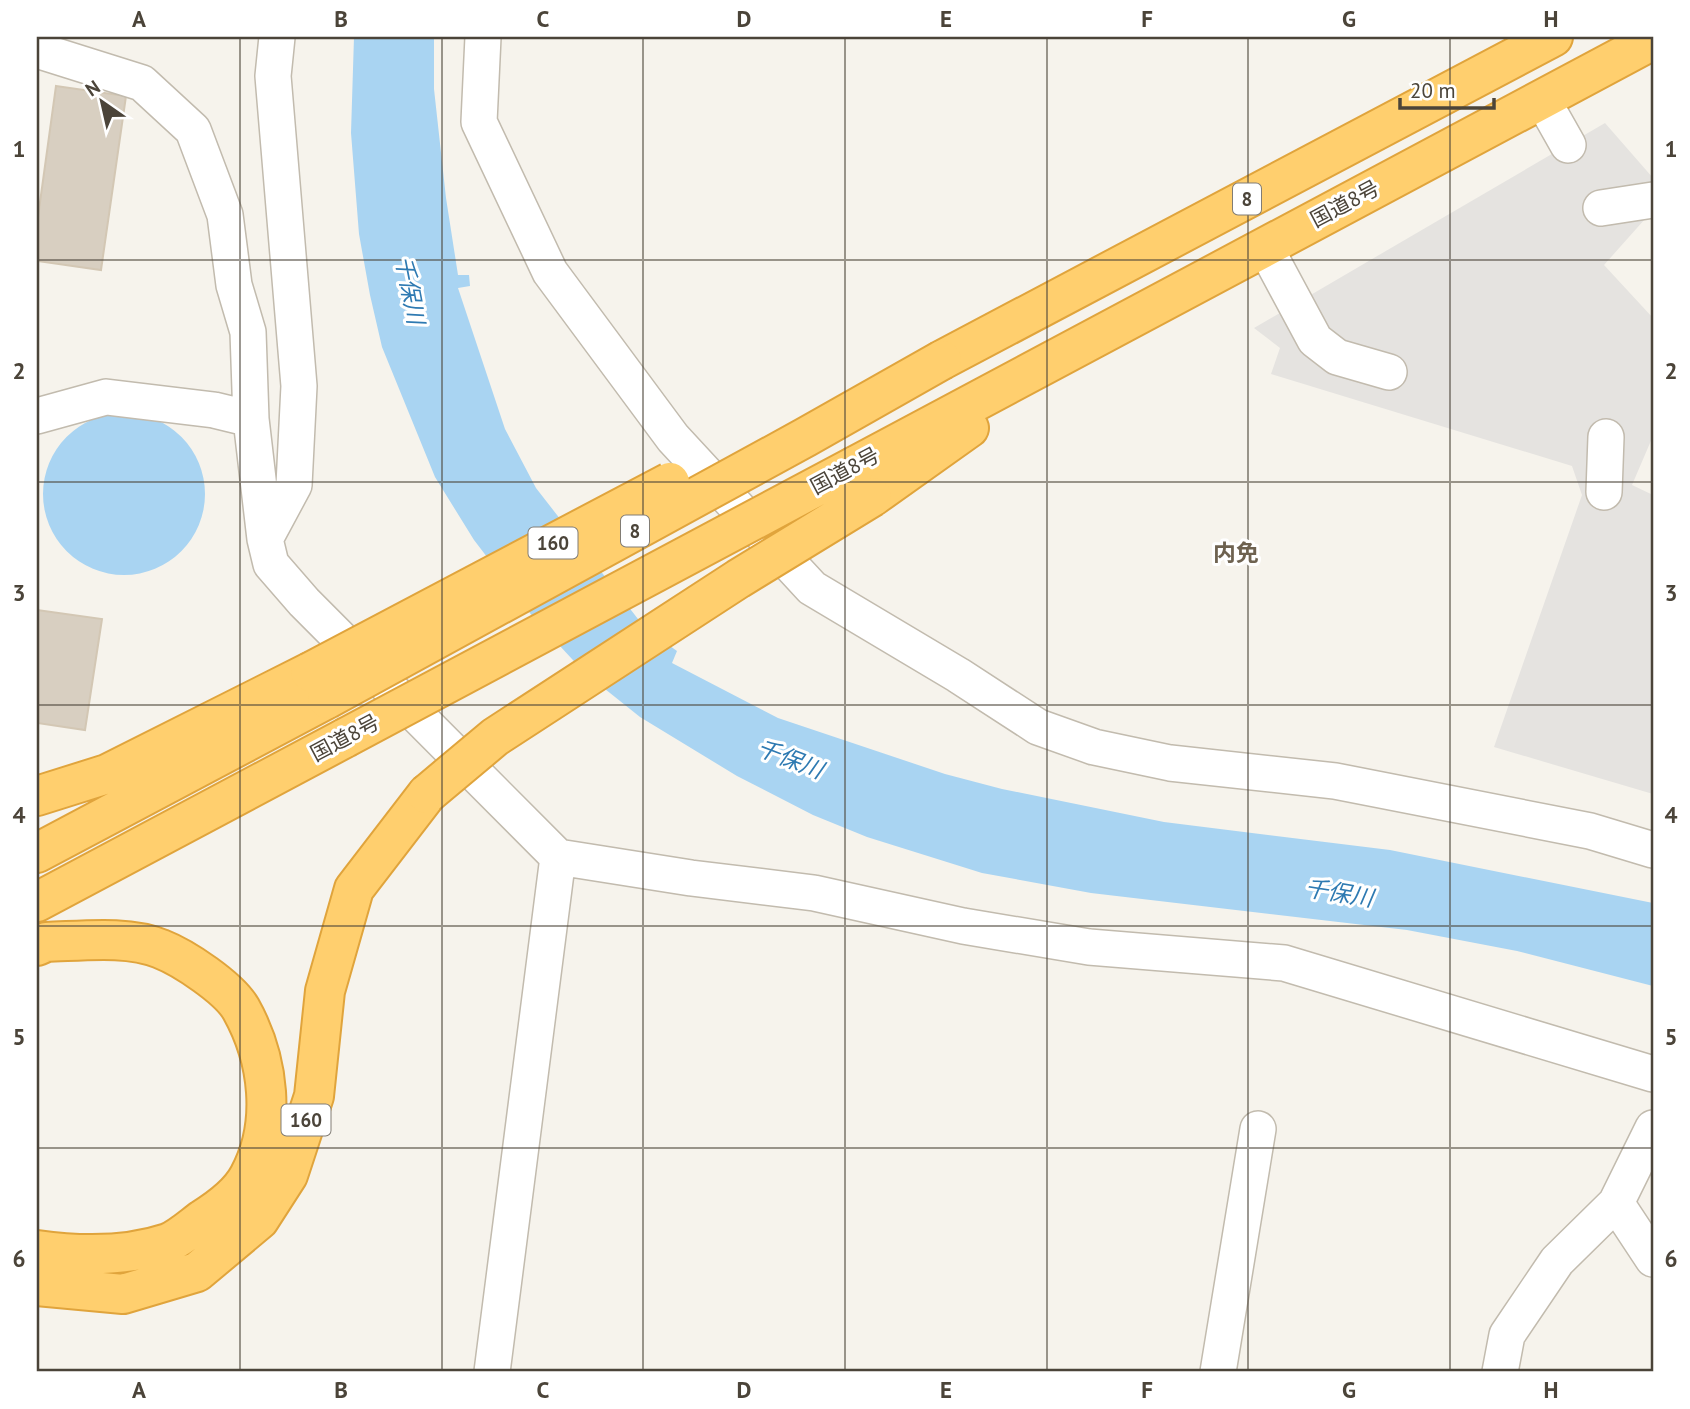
<svg xmlns="http://www.w3.org/2000/svg" width="1690" height="1409" font-family="'PT Sans','Noto Sans JP',sans-serif">
  <style>
    .parking { fill: #e5e3e0 }
    .water { fill: #a9d4f2 }
    .building { fill: #d8cfc1; stroke: #d3c7b4; stroke-width: 2 }
    .lines { fill: none; stroke-linecap: round; stroke-linejoin: round }
    .minor-casing { stroke: #c2bbae; stroke-width: 38 }
    .highway-casing { stroke: #e0a43c; stroke-width: 42 }
    .minor { stroke: #fff; stroke-width: 35 }
    .highway { stroke: #ffcf6e; stroke-width: 38 }
    .highway-bridge-casing { stroke: #e0a43c; stroke-width: 42; stroke-linecap: butt }
    .highway-bridge { stroke: #ffcf6e; stroke-width: 38 }
    .grid { fill: none; stroke: #4b4439; stroke-width: 2; stroke-opacity: 0.55 }
    .labels { text-anchor: middle; stroke-width: 6; stroke-linejoin: round; paint-order: stroke }
    .shield { fill: #fff; stroke: #817c74; stroke-width: 2 }
    .shield-label { font-size: 19px; font-weight: bold; fill: #4b4439 }
    .street-label { font-size: 21px; fill: #4b4439; stroke: #fff }
    .water-label { font-size: 23px; font-style: italic; fill: #2e7ab2; stroke: #fff }
    .neighbourhood-label { font-size: 23px; font-weight: bold; fill: #6e6250; stroke: #fff }
    .neatline { fill: none; stroke: #4b4439; stroke-width: 2.5 }
    .grid-label { font-size: 23px; text-anchor: middle; font-weight: bold; fill: #4b4439 }
  </style>
  <rect width="100%" height="100%" fill="#f6f3ec"/>
  <path class="parking" d="M1605 123 1653 178V210L1604 265 1653 318V436L1632 485 1653 495V794L1494 747 1582 495 1572 466 1271 374 1280 348 1254 328Z"/>
  <path class="water" d="M354 37H434V89L446 198 458 275H469L470 286 458 288 505 429 536 488 645 628 677 651 672 663 778 718 945 774 1002 789 1164 822 1390 850 1653 903V986L1517 951 1407 930 1091 893 982 873 867 837 813 815 737 776 640 717 585 673 533 617 474 540 435 477 382 347 370 295 359 234 351 133Z
    M43 494a81 81 0 1 1 162 0a81 81 0 1 1-162 0Z"/>
  <path class="building" d="M56 86 126 96 101 270 37 261V224Z
    M37 610 102 619 85 730 37 723Z"/>
  <g class="lines">
    <defs>
      <path id="minor" d="M483 37 479 122 550 272 673 438 812 588 958 675 1038 727 1094 747 1170 763 1335 781 1590 831 1653 850
        M37 50 142 83 193 130 225 215 234 285 248 332 251 419 265 539 271 564 304 602 558 857 691 878 814 893 963 926 1089 947 1284 963 1653 1074
        M1542 99 1568 145
        M1601 208 1653 200
        M1265 247 1315 340 1337 357 1389 372
        M37 416 106 397 214 410 251 419
        M1604 492 1606 437
        M265 539 294 485 299 386 273 76 277 37
        M1616 1203 1653 1259
        M492 1372 558 857
        M1218 1372 1258 1129
        M1500 1372 1507 1335 1557 1261 1616 1203 1653 1128"/>
      <path id="highway" d="M942 360 1553 37
        M855 466 1653 40
        M872 497 969 428
        M37 796 107 774 310 672
        M37 853 327 699
        M37 902 345 738
        M37 946 46 942C81 941 128 935 161 949 184 958 229 988 241 1009 269 1059 277 1124 249 1176 240 1193 219 1209 203 1219 192 1227 180 1238 168 1243 126 1257 80 1256 37 1250
        M37 1286 123 1294 197 1272 259 1220 288 1175 314 1096 325 991 354 889 427 794"/>
    </defs>
    <use href="#minor" class="minor-casing"/>
    <use href="#highway" class="highway-casing"/>
    <use href="#minor" class="minor"/>
    <use href="#highway" class="highway"/>
    <defs>
      <path id="highway-bridge" d="M310 672 670 482
        M327 699 806 437 942 360
        M345 738 855 466
        M427 794 495 737 738 579 872 497"/>
    </defs>
    <use href="#highway-bridge" class="highway-bridge-casing"/>
    <use href="#highway-bridge" class="highway-bridge"/>
  </g>
  <path class="grid" d="M240 37V1372M442 37V1372M643 37V1372M845 37V1372M1047 37V1372M1248 37V1372M1450 37V1372M37 260H1653M37 482H1653M37 705H1653M37 926H1653M37 1148H1653"/>
  <g class="labels">
    <g class="shield">
      <rect x="1233" y="183.5" width="28" height="31" rx="5"/>
      <rect x="621" y="515.5" width="28" height="31" rx="5"/>
      <rect x="528.5" y="527.5" width="49" height="31" rx="5"/>
      <rect x="281.5" y="1104.5" width="49" height="31" rx="5"/>
    </g>
    <g class="shield-label">
      <text x="1247" y="206">8</text>
      <text x="635" y="538">8</text>
      <text x="553" y="550">160</text>
      <text x="306" y="1127">160</text>
    </g>
    <g class="street-label">
      <text transform="translate(1345 204) rotate(-28)" y="7">国道8号</text>
      <text transform="translate(845 471) rotate(-28)" y="7">国道8号</text>
      <text transform="translate(345 738) rotate(-28)" y="7">国道8号</text>
    </g>
    <g class="water-label">
      <text transform="translate(410 290) rotate(79)" y="8">千保川</text>
      <text transform="translate(790 759) rotate(21)" y="8">千保川</text>
      <text transform="translate(1339 893) rotate(9)" y="8">千保川</text>
    </g>
    <g class="neighbourhood-label">
      <text x="1236" y="561">内免</text>
    </g>
  </g>
  <rect width="1690" height="1409" fill="none" stroke="#ffffff" stroke-width="77"/>
  <g transform="translate(102 102) rotate(326)" stroke="#ffffff" stroke-width="5" paint-order="stroke">
  <path d="M0-5L12 26L0 18L-12 26Z" fill="#4b4439"/>
  <text y="-10" font-size="19" font-weight="bold" text-anchor="middle" fill="#4b4439">N</text>
  </g>
  <path d="M1400 98v10h94v-10" fill="none" stroke="#4b4439" stroke-width="3.5"/>
  <text x="1410" y="98" font-size="21" fill="#4b4439" stroke="#ffffff" stroke-width="5" paint-order="stroke">20 m</text>
  <rect x="38" y="38" width="1614" height="1332" class="neatline"/>
  <g class="grid-label">
    <text x="139" y="27">A</text>
    <text x="341" y="27">B</text>
    <text x="543" y="27">C</text>
    <text x="744" y="27">D</text>
    <text x="946" y="27">E</text>
    <text x="1147" y="27">F</text>
    <text x="1349" y="27">G</text>
    <text x="1551" y="27">H</text>
    <text x="19" y="157">1</text>
    <text x="1671" y="157">1</text>
    <text x="19" y="379">2</text>
    <text x="1671" y="379">2</text>
    <text x="19" y="601">3</text>
    <text x="1671" y="601">3</text>
    <text x="19" y="823">4</text>
    <text x="1671" y="823">4</text>
    <text x="19" y="1045">5</text>
    <text x="1671" y="1045">5</text>
    <text x="19" y="1267">6</text>
    <text x="1671" y="1267">6</text>
    <text x="139" y="1398">A</text>
    <text x="341" y="1398">B</text>
    <text x="543" y="1398">C</text>
    <text x="744" y="1398">D</text>
    <text x="946" y="1398">E</text>
    <text x="1147" y="1398">F</text>
    <text x="1349" y="1398">G</text>
    <text x="1551" y="1398">H</text>
  </g>
</svg>
